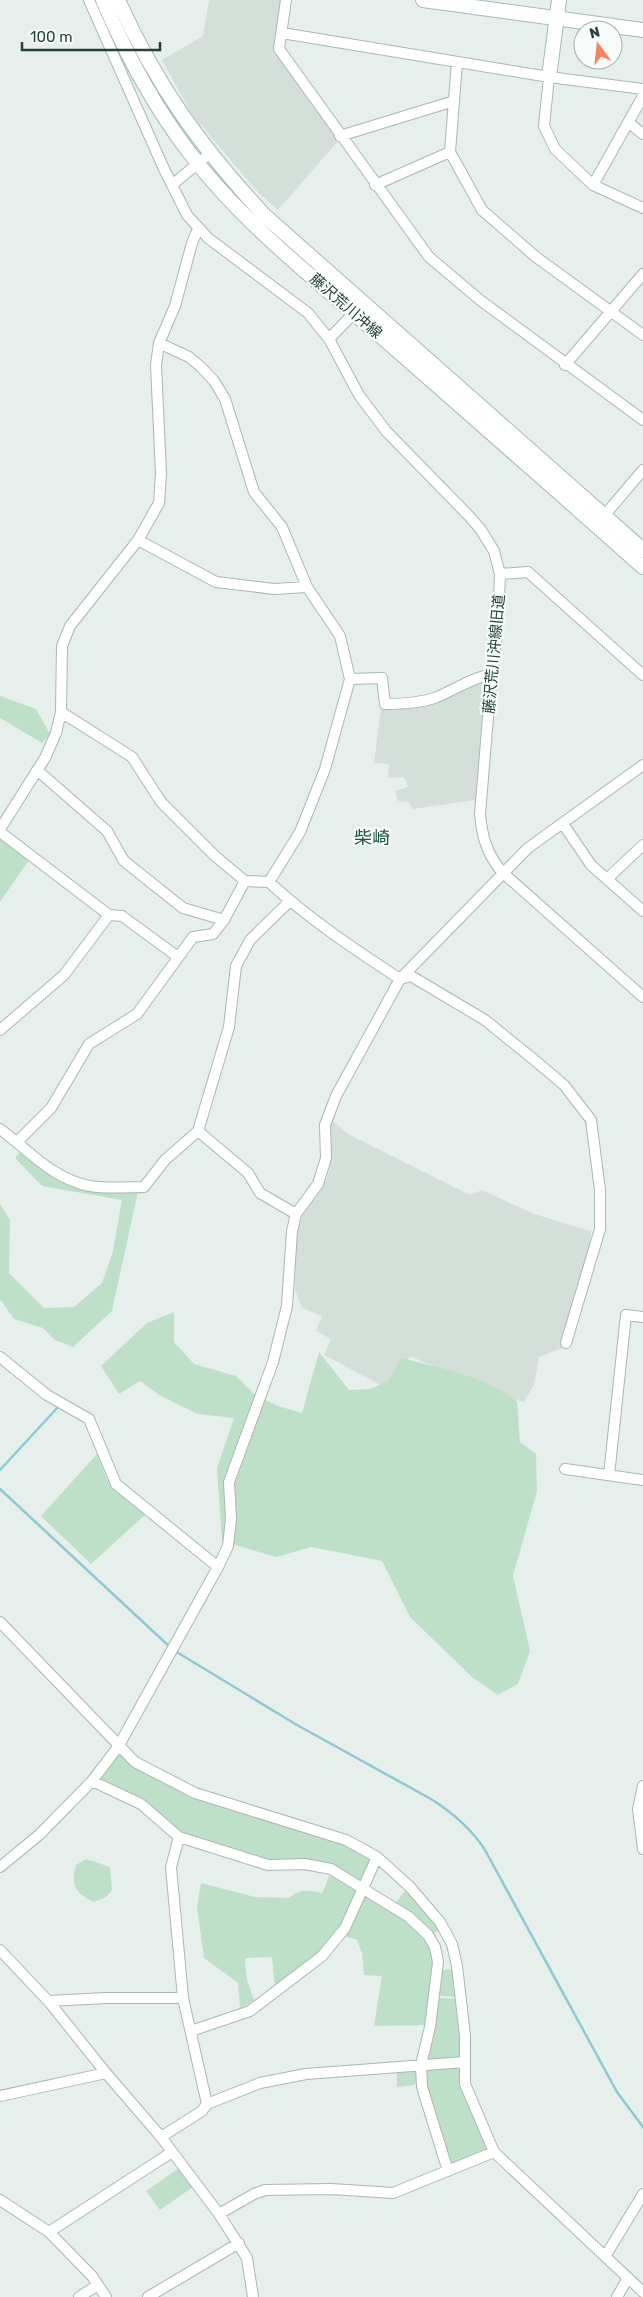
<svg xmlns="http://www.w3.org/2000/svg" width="643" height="2297" font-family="Rubik,'Noto Sans JP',sans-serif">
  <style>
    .built { fill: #d4dfda }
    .green { fill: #bfe0c8 }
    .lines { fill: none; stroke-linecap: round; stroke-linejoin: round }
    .stream { stroke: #8ec9d4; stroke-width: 2.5 }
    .street-casing { stroke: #a8b8b2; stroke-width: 12 }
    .secondary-casing { stroke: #a4bbb3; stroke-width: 16 }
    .street { stroke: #fff; stroke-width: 10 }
    .secondary { stroke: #fff; stroke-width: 14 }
    .labels { text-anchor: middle; stroke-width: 4.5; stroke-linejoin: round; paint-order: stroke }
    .street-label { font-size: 15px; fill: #24423a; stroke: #f7fbf9 }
    .quarter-label { font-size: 18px; fill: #1f5548; stroke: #f7fbf9 }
  </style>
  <rect width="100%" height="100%" fill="#e6efeb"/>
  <path class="built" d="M209 0H282L274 49 338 141 278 210 257 191 193 116 162 60 203 36Z
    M485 679 476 800 412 809 409 802 398 801 395 791 408 787 404 777 388 778 389 764 374 763 381 708 409 709 432 702Z
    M331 1119 348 1134 470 1195 482 1190 534 1214 591 1231 589 1254 562 1348 539 1357 534 1385 524 1402 497 1395 410 1356 390 1390 324 1355 331 1339 316 1331 322 1316 302 1308 295 1290 296 1243 298 1223 301 1216 327 1179 330 1166Z"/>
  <path class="green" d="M0 696 36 709 50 734 42 743 0 718Z
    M0 838 29 860 0 902Z
    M24 1148 72 1181 139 1187 112 1311 73 1347 55 1340 43 1328 14 1319 0 1299V1204L10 1220 9 1273 44 1308 74 1307 102 1283 113 1251 122 1200 42 1186 15 1158Z
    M174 1312V1342L194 1364 236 1376 255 1395 278 1406 302 1413 319 1352 349 1390 370 1389 389 1381 401 1358C441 1368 484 1376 517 1401L520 1442 536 1454 537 1491 513 1576 530 1651 518 1684 498 1695 473 1678 410 1617 382 1561 311 1547 276 1557 222 1541 217 1468 234 1418 198 1414 161 1396 140 1381 119 1394 101 1366 147 1323Z
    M97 1454 107 1480 146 1514 91 1564 41 1516Z
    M119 1753 136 1767 346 1843 369 1856 371 1861 361 1881 332 1866 265 1861 186 1836 100 1780 99 1777Z
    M86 1859 110 1867 112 1890 106 1897 94 1902C75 1893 70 1885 76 1865Z
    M330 1874 357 1891 341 1927 324 1950 275 1987 272 1957 245 1958 247 1980 254 2000 240 2009 238 1983 204 1958 197 1907 201 1883 255 1897 289 1898C300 1889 308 1890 322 1893Z
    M407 1888 440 1929 433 1934 395 1904Z
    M365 1895C392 1912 420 1926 434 1956L427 2025 374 2026 382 1976 364 1975 362 1953 357 1940 345 1936Z
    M454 1969 456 1997 438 1996 441 1970Z
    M439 1998 456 1999 462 2056 459 2059 427 2062 425 2058Z
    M459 2065 488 2147 486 2152 452 2166 449 2164 426 2084 424 2071 426 2068Z
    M415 2070 418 2072 419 2080 414 2085 397 2087V2072Z
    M179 2168 193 2187 160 2210 146 2191Z"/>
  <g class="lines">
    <path class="stream" d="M0 1470 58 1407
      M0 1489 171 1648
      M175 1651 297 1725 431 1799C453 1813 471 1828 485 1850L617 2092 643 2127"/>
    <defs>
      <path id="street" d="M89 0 164 169 187 215 208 238 308 313 329 339
        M286 0 279 49 429 257 480 300 643 420
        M282 33 549 77 643 89
        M457 62 450 152 482 210 536 257 643 335
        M549 77 544 126 555 149 593 185 643 208
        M629 123 643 134
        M340 136 454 101
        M172 185 209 154
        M375 185 450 152
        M593 185 643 96
        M354 313 329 339 359 395 386 431 469 516 481 530 494 551 500 574 498 624 490 693 480 814C482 837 487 854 502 872L643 997
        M159 343 189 357 201 367 214 381 225 399 254 492 282 527 307 587 340 636 350 679 325 769 300 832 269 882
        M565 365 643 274
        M604 516 643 470
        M138 540 216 582 274 589 307 587
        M500 574 528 572 643 675
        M350 679 382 678 385 704C403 704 421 703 437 697 456 689 471 678 492 674
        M61 712 132 757 161 802 215 856 245 881
        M37 770 107 831 124 861 183 908 224 920
        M563 824 591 865 643 911
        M0 829 45 758 56 733 61 712 62 646 70 626 138 540 159 503 161 474 156 365 159 343 175 306 192 243 198 229
        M0 832 109 915 122 916 178 957
        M607 879 643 845
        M400 979 411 976 485 1020 532 1058 564 1085 591 1120 600 1190V1229L566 1343
        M0 1030 64 975 109 915
        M0 1129C28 1150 54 1180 90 1186 106 1189 127 1187 144 1187L165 1160 198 1131 229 1027 236 966 250 940 290 901
        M198 1131 248 1173 260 1193 296 1214
        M17 1142 51 1108 89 1044 137 1014 193 937 213 934 224 920 245 881 269 882C309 919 354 949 400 979
        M0 1357 47 1395 89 1419 116 1484 218 1567
        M565 1469 643 1480
        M609 1475 626 1315 643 1317
        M0 1622 135 1762 195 1793 346 1840 377 1857 410 1887 440 1922 452 1944 457 1966 465 2036V2084L494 2152 643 2292
        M92 1781 141 1804 179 1837 268 1865 305 1864 331 1869 409 1917 428 1935 435 1947 438 1962 430 2027 421 2065 422 2087 448 2171
        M643 1786 638 1809 643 1849
        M0 1867 39 1835 92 1781 118 1747 218 1567 228 1546 231 1519 229 1482 273 1362 287 1306 292 1231 296 1214 318 1184 326 1158 325 1125 336 1096 400 979 528 848 643 765
        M0 1950 50 2003 106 2073 161 2137 219 2214 247 2258 253 2297
        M48 2001 106 1998H183
        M191 2031 250 2011 322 1956 345 1928 377 1857
        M0 2096 106 2073
        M207 2104 260 2083 306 2074 465 2062
        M161 2137 202 2111 207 2104 183 1998 171 1867 179 1837
        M0 2200 49 2232 92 2276 106 2297
        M219 2214 254 2194 265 2190 331 2189 393 2193 494 2152
        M49 2232 172 2152
        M606 2255 643 2194
        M79 2297 98 2285
        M148 2297 239 2243
        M617 2297 628 2278"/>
      <path id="secondary" d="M103 0C126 54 153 105 189 152 244 226 329 290 399 352 480 423 562 495 643 567
        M118 0C156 85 201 147 264 215L643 550
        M423 0 643 30
        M549 77 559 0"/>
    </defs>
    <use href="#street" class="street-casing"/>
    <use href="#secondary" class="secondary-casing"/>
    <use href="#street" class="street"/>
    <use href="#secondary" class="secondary"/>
  </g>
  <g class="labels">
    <g class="street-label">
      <text transform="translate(346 306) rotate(41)" y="5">藤沢荒川沖線</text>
      <text transform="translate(494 654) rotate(-85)" y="5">藤沢荒川沖線旧道</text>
    </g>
    <g class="quarter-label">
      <text x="372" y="844">柴崎</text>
    </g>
  </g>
  <g transform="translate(598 45) rotate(345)"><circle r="24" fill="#f7fbf9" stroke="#a3b1ad"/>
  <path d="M0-4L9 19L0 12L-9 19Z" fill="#f4845f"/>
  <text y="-8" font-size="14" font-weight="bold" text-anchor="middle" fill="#24423a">N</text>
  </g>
  <path d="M22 42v8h138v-8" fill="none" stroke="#24423a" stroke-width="2.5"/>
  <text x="30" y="42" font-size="15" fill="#24423a" stroke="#f7fbf9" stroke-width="4" paint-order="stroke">100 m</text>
</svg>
